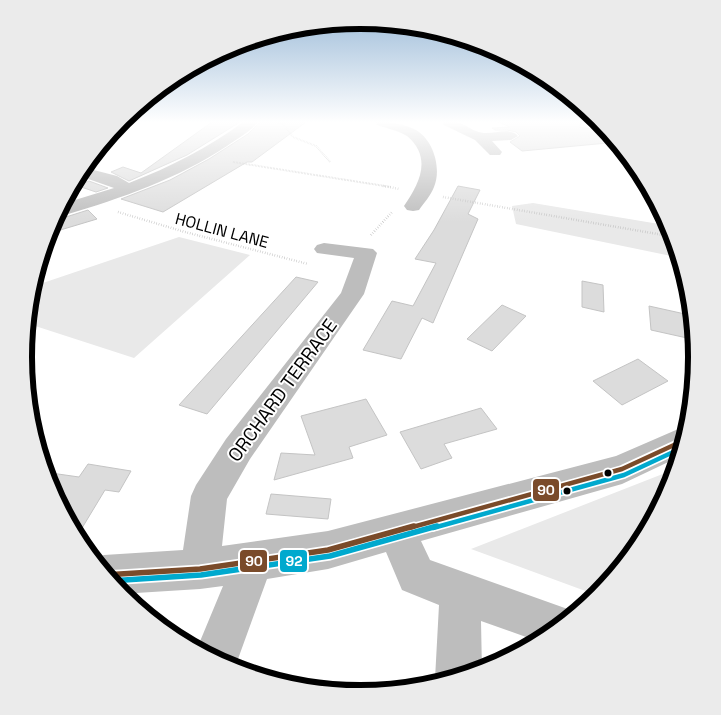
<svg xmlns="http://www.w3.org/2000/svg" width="721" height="715" font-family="'Space Grotesk',sans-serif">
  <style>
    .green { fill: #e9e9e9 }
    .building { fill: #dcdcdc; stroke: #c4c4c4 }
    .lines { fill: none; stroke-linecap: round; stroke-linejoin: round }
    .path-far1 { stroke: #b8b8b8; stroke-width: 2; stroke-dasharray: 0.5 1; stroke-linecap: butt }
    .path { stroke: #b8b8b8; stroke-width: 2.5; stroke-dasharray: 0.5 2; stroke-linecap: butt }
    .minor { fill: #bdbdbd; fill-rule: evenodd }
    .bus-1-far1-casing { stroke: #fff; stroke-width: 8 }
    .bus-1-casing { stroke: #fff; stroke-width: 9 }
    .bus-2-far1-casing { stroke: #fff; stroke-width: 8 }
    .bus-2-casing { stroke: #fff; stroke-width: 9 }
    .bus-1-far1 { stroke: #7a4b2a; stroke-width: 4.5 }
    .bus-1 { stroke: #7a4b2a; stroke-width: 5.5 }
    .bus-2-far1 { stroke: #00a9ce; stroke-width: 4.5 }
    .bus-2 { stroke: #00a9ce; stroke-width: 5.5 }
    .bus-dot { fill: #000; stroke: #fff; stroke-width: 2 }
    .labels { text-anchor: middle; stroke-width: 4; stroke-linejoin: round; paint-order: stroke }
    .far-street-label { font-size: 16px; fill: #000; stroke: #fff }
    .street-label { font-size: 19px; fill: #000; stroke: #fff }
    .rim { fill: none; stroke: #000; stroke-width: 6 }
    .line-badge { stroke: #fff; stroke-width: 2 }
    .badge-label { font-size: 14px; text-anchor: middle; font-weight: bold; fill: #fff }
  </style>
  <rect width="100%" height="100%" fill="#fff"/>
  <path class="green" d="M533 203 671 226 681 258 516 224 512 206Z
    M179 237 250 255 134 358 26 323 31 287Z
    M678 468 672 487 641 545 599 596 471 549Z"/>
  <path class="building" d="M212 122H240L187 155 129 181 111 172 123 167 141 173Z
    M260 122H306L252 162H247L163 212 121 199 170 180 209 159 248 134Z
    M498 122H582L579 127 610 132 618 142 522 151 510 142 520 136 516 132 507 130H495L492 128 510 127Z
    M89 181 108 188 96 192 78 186Z
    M458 186 480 190 468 214 478 219 433 323 422 318 401 359 363 350 392 301 413 306 436 263 415 259 434 230Z
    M88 210 97 219 47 234 54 218 66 217Z
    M296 277 318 282 207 414 179 405Z
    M582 281 603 285 604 312 582 307Z
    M502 305 526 316 492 351 467 339Z
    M649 306 694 316 696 340 651 330Z
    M638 359 668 381 622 405 593 381Z
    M366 399 387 435 349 447 353 458 274 480 281 453 315 455 301 416Z
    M481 408 497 429 444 444 452 458 421 469 400 432Z
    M88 464 131 471 119 492 105 490 76 538 49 486 44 472 79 477Z
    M271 494 331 499 328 519 266 514Z"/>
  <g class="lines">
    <path class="path-far1" d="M276 122 283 124 293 137 316 146 330 162
      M233 162 391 187"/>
    <path class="path" d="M383 186 400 189
      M443 197 675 237
      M118 212 185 232 308 264
      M371 235 392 212"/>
    <path class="minor" d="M243 122H258C250 132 237 139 227 146 177 179 122 198 65 215L55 216 62 204 114 188 77 175 82 167 117 176 129 183C170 167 208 148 243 122Z
      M376 122C390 122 401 123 414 129 433 138 442 168 434 187 431 195 424 203 419 210L413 211 407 210 404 206C419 184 433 158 407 136 399 131 386 128 377 125Z
      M442 122C465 119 467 131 484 133 494 134 511 127 518 136L511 140 492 141 502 152 500 155H490L475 140 444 125Z
      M324 243 373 249 377 253 364 294 250 459 227 499 222 546 328 531 616 456 676 430 687 426 690 427 681 456 622 484 421 541 430 560 576 612V615L540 642 481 621 482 672 438 685 435 679 439 605 402 590 386 552 328 569 267 579 234 670 196 651 223 586 200 589 120 594 92 560 104 555 183 550 191 496 196 485 226 439 341 293 354 258 317 253 314 249 317 245Z"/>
    <defs>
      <path id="bus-1-far1" d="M409 528 622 469 687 439"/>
      <path id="bus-1" d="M104 575 200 569 328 550 414 526"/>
      <path id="bus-2-far1" d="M433 528 624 475 684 447"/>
      <path id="bus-2" d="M109 581 201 575 330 556 437 526"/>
    </defs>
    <use href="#bus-1-far1" class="bus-1-far1-casing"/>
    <use href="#bus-1" class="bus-1-casing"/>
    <use href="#bus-2-far1" class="bus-2-far1-casing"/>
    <use href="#bus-2" class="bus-2-casing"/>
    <use href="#bus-1-far1" class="bus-1-far1"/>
    <use href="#bus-1" class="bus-1"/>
    <use href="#bus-2-far1" class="bus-2-far1"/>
    <use href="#bus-2" class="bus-2"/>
  </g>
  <linearGradient id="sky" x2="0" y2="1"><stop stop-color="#96b7d6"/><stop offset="0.55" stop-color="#fff"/><stop offset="1" stop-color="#fff" stop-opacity="0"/></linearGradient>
  <rect width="721" height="222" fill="url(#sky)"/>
  <g class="bus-dot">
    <circle cx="608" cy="473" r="4.5"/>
    <circle cx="567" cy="491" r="4.5"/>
  </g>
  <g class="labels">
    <g class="far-street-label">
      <text transform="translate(222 230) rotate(15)" y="6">HOLLIN LANE</text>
    </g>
    <g class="street-label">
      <text transform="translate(282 390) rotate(-54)" y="7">ORCHARD TERRACE</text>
    </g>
  </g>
  <path d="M0 0H721V715H0ZM32 357a328 328 0 1 1 656 0a328 328 0 1 1-656 0Z" fill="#ebebeb" fill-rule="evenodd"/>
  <path class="rim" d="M32 357a328 328 0 1 1 656 0a328 328 0 1 1-656 0Z"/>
  <g class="line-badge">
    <rect x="532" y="478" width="28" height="24" rx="5" fill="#7a4b2a"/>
    <rect x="239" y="549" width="29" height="24" rx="5" fill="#7a4b2a"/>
    <rect x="279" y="549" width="29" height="24" rx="5" fill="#00a9ce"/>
  </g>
  <g class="badge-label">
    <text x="546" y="495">90</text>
    <text x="254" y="566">90</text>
    <text x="294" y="566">92</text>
  </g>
</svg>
